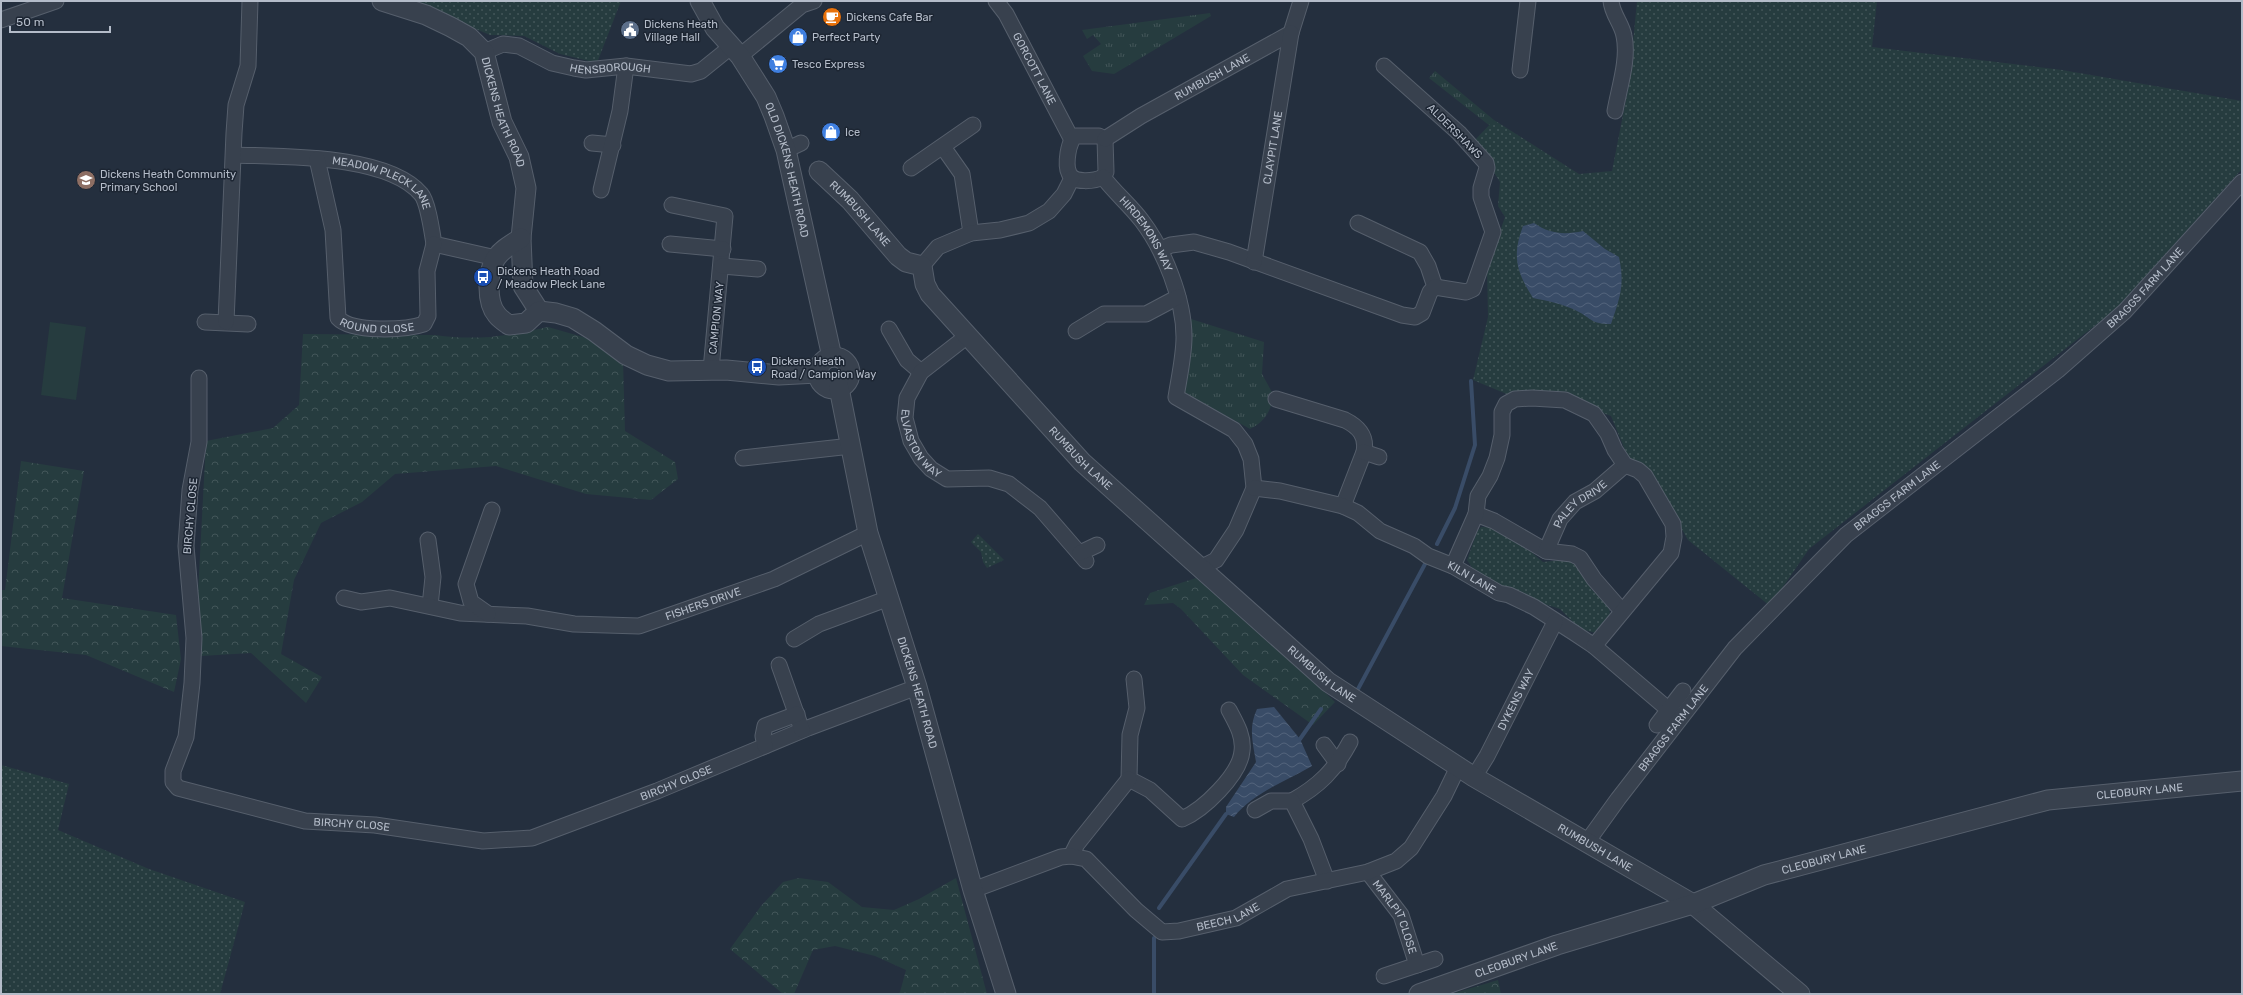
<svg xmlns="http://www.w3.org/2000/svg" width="2243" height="995" font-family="Rubik,sans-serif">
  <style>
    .grass { fill: url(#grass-tufts) }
    .forest { fill: url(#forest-crowns) }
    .park { fill: url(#park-dots) }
    .pitch { fill: #263c3f }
    .water { fill: url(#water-waves) }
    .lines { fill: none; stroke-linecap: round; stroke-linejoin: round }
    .stream { stroke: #394c67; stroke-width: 4 }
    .minor-casing { stroke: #565f6c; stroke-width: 17 }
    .tertiary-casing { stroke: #565f6c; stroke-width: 21 }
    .minor { stroke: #38414e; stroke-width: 15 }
    .tertiary { stroke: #38414e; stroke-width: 19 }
    .labels { text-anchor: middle; stroke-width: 3; stroke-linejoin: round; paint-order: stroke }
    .poi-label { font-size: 11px; fill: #b4bcc9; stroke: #1d2633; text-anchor: start }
    .street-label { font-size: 11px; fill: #b4bcc9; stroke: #1d2633 }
  </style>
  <defs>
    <pattern id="grass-tufts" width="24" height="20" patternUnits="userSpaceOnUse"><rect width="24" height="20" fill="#263c3f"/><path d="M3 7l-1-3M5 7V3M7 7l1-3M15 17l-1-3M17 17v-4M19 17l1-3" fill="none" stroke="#435659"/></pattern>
    <pattern id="forest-crowns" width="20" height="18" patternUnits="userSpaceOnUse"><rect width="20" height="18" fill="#263c3f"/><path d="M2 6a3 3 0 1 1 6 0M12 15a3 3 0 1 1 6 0" fill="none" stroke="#435659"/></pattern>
    <pattern id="park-dots" width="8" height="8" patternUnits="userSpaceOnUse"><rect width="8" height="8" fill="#263c3f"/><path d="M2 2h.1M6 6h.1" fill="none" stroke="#435659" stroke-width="1.8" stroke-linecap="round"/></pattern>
    <pattern id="water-waves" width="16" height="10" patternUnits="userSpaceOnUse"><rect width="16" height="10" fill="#394c67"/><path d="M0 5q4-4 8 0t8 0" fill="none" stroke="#53647b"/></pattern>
  </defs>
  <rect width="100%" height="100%" fill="#242f3e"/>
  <path class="grass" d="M1210 13 1211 16 1114 74 1092 71 1083 56 1101 44 1093 35 1087 39 1082 30Z
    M1435 71 1494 120 1490 126 1429 78Z
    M1191 319 1264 342 1262 374 1273 394C1272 411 1264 422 1250 429L1180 390Z"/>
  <path class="forest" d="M548 327 590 339 623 360 625 431 675 462 678 479 651 500 586 494 496 466 395 474 362 502 321 523 294 580 281 654 322 677 306 703 251 653 201 656 197 612 206 441 273 428 299 405 303 334 435 335C477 341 507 336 548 327Z
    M21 461 84 471 62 598 176 615 181 659 174 692 86 655 1 646V590H5Z
    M1196 578 1270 639 1335 702 1313 725 1243 675 1181 609 1173 603 1144 605 1150 593Z
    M799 878 828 882 862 907 894 910 919 899 956 878 987 994H898L900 992 906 970 875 956 835 946 813 950 794 994H783L730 949 761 906 783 882Z
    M1498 980 1501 994H1451Z"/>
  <path class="park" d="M408 1H621L597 63 560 54 524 36 490 35Z
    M1637 1H1877L1872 47 2062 70 2242 101V169L2115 310 1809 549 1770 606 1688 540 1654 480 1627 455 1611 416 1575 403 1521 400 1473 380 1488 317 1487 269 1505 217 1498 206 1500 182 1474 141 1494 120 1579 174 1612 171 1629 84Z
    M1481 527C1505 525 1526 549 1543 562L1570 559 1581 566 1591 589 1609 606 1610 615 1596 633 1580 629 1560 609 1498 589 1473 569 1467 560 1477 532Z
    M978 534 1004 560 987 568 983 562 981 552 971 542Z
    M1 765 69 784 58 830 149 869 245 902 220 994H1Z"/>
  <path class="pitch" d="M50 322 86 327 76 400 41 395Z"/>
  <path class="water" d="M1534 223C1550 234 1564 235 1583 231L1605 249 1619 257C1625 286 1620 297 1611 324 1590 324 1593 319 1577 311 1563 304 1548 301 1533 298 1516 271 1512 256 1523 226Z
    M1274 707 1300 739 1312 766C1285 782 1254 792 1234 817L1226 814V807L1256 762C1253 743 1248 728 1257 709Z"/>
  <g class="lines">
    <path class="stream" d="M1437 544 1455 508 1475 445 1471 381
      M1358 689 1425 564
      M1300 739 1321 709
      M1159 908 1226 814
      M1154 938V994"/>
    <defs>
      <g id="minor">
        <path id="s1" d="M996 1 1006 14 1071 138"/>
        <path d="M1611 1C1612 14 1622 24 1624 36 1629 59 1619 88 1615 111"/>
        <path d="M1 20 56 1"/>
        <path id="s2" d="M484 52 503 44 519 46 552 63 574 68 586 70 626 66 691 74 701 71 732 46"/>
        <path d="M740 56 802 5 814 1"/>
        <path d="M1520 70 1528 1"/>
        <path d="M1076 136H1099L1105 139 1106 172 1103 177C1095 181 1073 184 1069 173 1065 165 1068 140 1076 136Z"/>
        <path id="s3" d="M1105 139 1141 116 1291 33 1301 1"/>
        <path d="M592 143 613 145"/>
        <path d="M943 147 962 174 971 233"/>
        <path d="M786 150 801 143"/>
        <path id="s4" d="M234 155C283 157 387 154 421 194 428 202 432 232 434 244L496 258"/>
        <path id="s5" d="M317 159 333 230 338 318C352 333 406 330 424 324L428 316 427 271 434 244"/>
        <path d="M911 168 973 125"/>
        <path id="s6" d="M1103 177C1115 193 1130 205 1142 221 1164 250 1184 299 1184 337 1184 356 1179 378 1176 397L1234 430 1245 444 1251 459 1254 488 1236 530 1216 560 1200 568"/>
        <path d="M601 190 620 111 626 66"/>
        <path d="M672 205 725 216 711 370"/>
        <path d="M1358 223 1420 252 1428 266 1435 287"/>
        <path d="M670 244 723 249"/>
        <path d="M1161 249 1171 245 1194 242 1229 252 1402 315 1415 317 1422 313 1430 292 1435 287 1466 292 1473 289 1493 232 1481 197V188L1487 168 1486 163 1459 133 1384 66"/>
        <path id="s7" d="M1254 262 1291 33"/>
        <path d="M722 266 758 269"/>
        <path d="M922 266 938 247 971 233 1000 230 1029 223 1049 211 1064 194 1072 178"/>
        <path d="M205 322 248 324"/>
        <path d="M226 322 234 133 236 105 248 66 250 1"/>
        <path d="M889 329 907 360 921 372"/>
        <path d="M1076 331 1104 314H1146L1178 297"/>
        <path id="s8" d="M966 337 921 372 907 398 905 418 911 441 921 458 931 469 947 479 989 478 1009 484 1040 508 1086 561"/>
        <path id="s9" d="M199 378V442L190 490 186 546 194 638 192 683 186 737 173 771V782L178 788 305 821 375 825 483 841 532 838 657 791 808 728 917 687"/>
        <path d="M1276 399 1345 420C1359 427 1367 436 1364 452L1343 506"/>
        <path d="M1364 452 1379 457"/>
        <path d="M743 458 851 446"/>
        <path id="s10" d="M1254 488 1280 491 1343 506 1358 513 1380 531 1414 546 1428 556 1453 566 1499 593 1509 595 1534 607 1573 632 1594 646 1669 710"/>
        <path d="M1476 514 1494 521 1546 551 1572 554 1580 558 1594 579 1622 611"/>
        <path d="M428 540 433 577 430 606"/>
        <path id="s11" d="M1546 551 1560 519 1575 502 1595 491 1625 465"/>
        <path d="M1080 553 1097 545"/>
        <path d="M1453 566 1476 514 1478 496 1490 476 1497 458 1502 435V412L1506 404 1515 399 1532 398 1565 400 1594 414 1608 434 1615 450 1625 465 1638 470 1645 476 1673 524 1674 537 1671 553 1594 646"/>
        <path id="s12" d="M344 598 361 602 390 598 460 613 527 616 574 624 639 626 774 579 868 533"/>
        <path d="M488 614 471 602 466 584 492 510"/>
        <path d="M794 639 819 624 889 598"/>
        <path d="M779 665 802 730"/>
        <path d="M1134 679 1137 708 1130 735 1129 779 1150 790 1182 819C1203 810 1240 775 1242 751 1244 736 1236 723 1229 710"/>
        <path d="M1657 725 1683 691"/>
        <path d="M1324 745 1338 764"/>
        <path d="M765 746 763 736 765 726 797 714"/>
        <path id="s13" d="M1474 777 1487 756 1555 622"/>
        <path d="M1292 801C1319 786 1335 770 1350 742"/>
        <path d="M1255 810 1271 801H1292L1311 839 1327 881"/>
        <path id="s14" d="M1587 842 1618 799 1735 648 1846 535 2058 370 2125 311 2242 182"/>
        <path d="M1071 856 1077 844 1129 779"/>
        <path id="s15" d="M1368 872 1401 915 1417 965"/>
        <path id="s16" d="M973 890 1061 857 1071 856 1086 859 1136 910 1162 932 1179 931 1236 918 1287 889 1368 872 1396 861 1411 848 1444 796 1458 767"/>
        <path d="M1384 976 1435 959"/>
      </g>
      <g id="tertiary">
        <path id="s17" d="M382 1 426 15 451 27 469 37 484 52 502 122 519 157 526 188 521 238 523 286 539 311"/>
        <path id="s18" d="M700 1 715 28 740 56 766 97 774 116 786 150 832 357"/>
        <path id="s19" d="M819 171 850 200 898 256 906 262 922 266 925 284 930 294 1082 462 1328 682 1474 777 1693 904 1800 994"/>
        <path d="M521 238C512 244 502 249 496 258 487 272 486 302 497 315 500 319 505 322 509 325L526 323 539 311 556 313 573 318 594 331 626 355 647 365 669 371 726 370 779 375 817 373"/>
        <circle cx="834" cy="373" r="16"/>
        <path id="s20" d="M839 388 868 533 917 687 973 890 1006 994"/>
        <path id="s21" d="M1419 994 1557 945 1693 904 1764 875 2048 800 2242 781"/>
      </g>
    </defs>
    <use href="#minor" class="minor-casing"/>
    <use href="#tertiary" class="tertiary-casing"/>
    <use href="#minor" class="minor"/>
    <use href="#tertiary" class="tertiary"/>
  </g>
  <defs>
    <symbol id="cafe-disc" viewBox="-11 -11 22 22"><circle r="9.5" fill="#e8710a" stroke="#1d2633"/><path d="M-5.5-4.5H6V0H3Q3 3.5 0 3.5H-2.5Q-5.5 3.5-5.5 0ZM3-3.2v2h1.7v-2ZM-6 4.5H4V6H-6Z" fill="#fff"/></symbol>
    <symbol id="civic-disc" viewBox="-11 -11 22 22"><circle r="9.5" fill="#5c6f8a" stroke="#1d2633"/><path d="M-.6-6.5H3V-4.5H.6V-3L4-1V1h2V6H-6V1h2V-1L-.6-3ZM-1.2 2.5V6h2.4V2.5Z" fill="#fff"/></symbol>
    <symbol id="shop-disc" viewBox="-11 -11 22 22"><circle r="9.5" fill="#3f7fe0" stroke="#1d2633"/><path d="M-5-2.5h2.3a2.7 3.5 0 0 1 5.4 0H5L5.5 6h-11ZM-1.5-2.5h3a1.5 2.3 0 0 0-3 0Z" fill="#fff"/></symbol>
    <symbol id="supermarket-disc" viewBox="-11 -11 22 22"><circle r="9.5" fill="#3f7fe0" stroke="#1d2633"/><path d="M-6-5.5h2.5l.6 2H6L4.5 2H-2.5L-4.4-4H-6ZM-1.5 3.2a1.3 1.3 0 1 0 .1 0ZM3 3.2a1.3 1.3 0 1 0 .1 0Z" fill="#fff"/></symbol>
    <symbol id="school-disc" viewBox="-11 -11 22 22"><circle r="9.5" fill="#8d6e63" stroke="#1d2633"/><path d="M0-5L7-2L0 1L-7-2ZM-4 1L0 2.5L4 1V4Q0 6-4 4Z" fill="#fff"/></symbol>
    <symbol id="bus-disc" viewBox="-11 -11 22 22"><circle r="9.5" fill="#1a4fb4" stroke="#1d2633"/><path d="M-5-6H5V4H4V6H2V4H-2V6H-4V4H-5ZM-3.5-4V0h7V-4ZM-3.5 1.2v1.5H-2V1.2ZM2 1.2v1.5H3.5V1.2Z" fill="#fff"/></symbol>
  </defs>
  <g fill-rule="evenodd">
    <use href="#cafe-disc" x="821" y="6" width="22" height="22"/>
    <use href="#civic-disc" x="619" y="19" width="22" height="22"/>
    <use href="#shop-disc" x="787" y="26" width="22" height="22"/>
    <use href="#supermarket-disc" x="767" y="53" width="22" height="22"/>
    <use href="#shop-disc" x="820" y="121" width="22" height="22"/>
    <use href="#school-disc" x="75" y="169" width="22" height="22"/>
    <use href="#bus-disc" x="472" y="266" width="22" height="22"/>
    <use href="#bus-disc" x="746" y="356" width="22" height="22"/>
  </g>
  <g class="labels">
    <g class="poi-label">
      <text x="846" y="21">Dickens Cafe Bar</text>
      <text x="644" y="28">Dickens Heath<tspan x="644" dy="13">Village Hall</tspan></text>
      <text x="812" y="41">Perfect Party</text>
      <text x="792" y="68">Tesco Express</text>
      <text x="845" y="136">Ice</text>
      <text x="100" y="178">Dickens Heath Community<tspan x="100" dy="13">Primary School</tspan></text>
      <text x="497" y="275">Dickens Heath Road<tspan x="497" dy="13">/ Meadow Pleck Lane</tspan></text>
      <text x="771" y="365">Dickens Heath<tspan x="771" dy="13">Road / Campion Way</tspan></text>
    </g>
    <g class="street-label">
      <text dy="4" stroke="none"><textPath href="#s2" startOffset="133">HENSBOROUGH</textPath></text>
      <text dy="4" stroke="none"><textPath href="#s1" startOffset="78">GORCOTT LANE</textPath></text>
      <text dy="4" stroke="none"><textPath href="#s3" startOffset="124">RUMBUSH LANE</textPath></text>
      <text dy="4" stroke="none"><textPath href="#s17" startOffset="179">DICKENS HEATH ROAD</textPath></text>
      <text transform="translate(1455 131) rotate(45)" y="4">ALDERSHAWS</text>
      <text dy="4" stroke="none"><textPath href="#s7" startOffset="116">CLAYPIT LANE</textPath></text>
      <text dy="4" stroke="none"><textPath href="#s18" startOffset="193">OLD DICKENS HEATH ROAD</textPath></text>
      <text dy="4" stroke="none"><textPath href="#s4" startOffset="155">MEADOW PLECK LANE</textPath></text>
      <text dy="4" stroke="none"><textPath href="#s19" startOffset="59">RUMBUSH LANE</textPath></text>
      <text dy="4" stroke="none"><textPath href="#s6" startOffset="72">HIRDEMONS WAY</textPath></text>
      <text dy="4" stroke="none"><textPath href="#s14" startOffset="791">BRAGGS FARM LANE</textPath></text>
      <text transform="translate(716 318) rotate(-84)" y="4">CAMPION WAY</text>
      <text dy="4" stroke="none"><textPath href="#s5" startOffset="202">ROUND CLOSE</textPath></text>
      <text dy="4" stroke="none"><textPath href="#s8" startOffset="137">ELVASTON WAY</textPath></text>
      <text dy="4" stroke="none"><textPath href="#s19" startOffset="395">RUMBUSH LANE</textPath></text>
      <text dy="4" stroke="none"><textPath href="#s14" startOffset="467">BRAGGS FARM LANE</textPath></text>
      <text dy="4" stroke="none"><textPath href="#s11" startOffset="60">PALEY DRIVE</textPath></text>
      <text transform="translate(190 516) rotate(-85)" y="4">BIRCHY CLOSE</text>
      <text dy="4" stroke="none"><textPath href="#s10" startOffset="239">KILN LANE</textPath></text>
      <text dy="4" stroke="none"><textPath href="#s12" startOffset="366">FISHERS DRIVE</textPath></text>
      <text dy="4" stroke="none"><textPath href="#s19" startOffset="719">RUMBUSH LANE</textPath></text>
      <text dy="4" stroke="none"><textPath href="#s20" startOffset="315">DICKENS HEATH ROAD</textPath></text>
      <text dy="4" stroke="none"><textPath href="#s13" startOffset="88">DYKENS WAY</textPath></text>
      <text dy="4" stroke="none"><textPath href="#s14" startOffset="143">BRAGGS FARM LANE</textPath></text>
      <text dy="4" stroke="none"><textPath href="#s9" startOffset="930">BIRCHY CLOSE</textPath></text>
      <text dy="4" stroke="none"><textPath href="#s21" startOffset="751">CLEOBURY LANE</textPath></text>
      <text dy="4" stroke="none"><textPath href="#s9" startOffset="594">BIRCHY CLOSE</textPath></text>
      <text dy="4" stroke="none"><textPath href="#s19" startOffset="1043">RUMBUSH LANE</textPath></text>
      <text dy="4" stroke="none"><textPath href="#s21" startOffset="427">CLEOBURY LANE</textPath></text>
      <text dy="4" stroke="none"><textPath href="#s16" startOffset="293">BEECH LANE</textPath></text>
      <text dy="4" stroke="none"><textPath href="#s15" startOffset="53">MARLPIT CLOSE</textPath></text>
      <text dy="4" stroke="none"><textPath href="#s21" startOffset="103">CLEOBURY LANE</textPath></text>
    </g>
  </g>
  <rect width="2243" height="995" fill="none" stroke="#b4bcc9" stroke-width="4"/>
  <path d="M10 26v6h100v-6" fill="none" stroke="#b4bcc9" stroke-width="2"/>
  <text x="16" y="26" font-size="12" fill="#b4bcc9" stroke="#1d2633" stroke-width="3" paint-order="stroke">50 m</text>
</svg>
